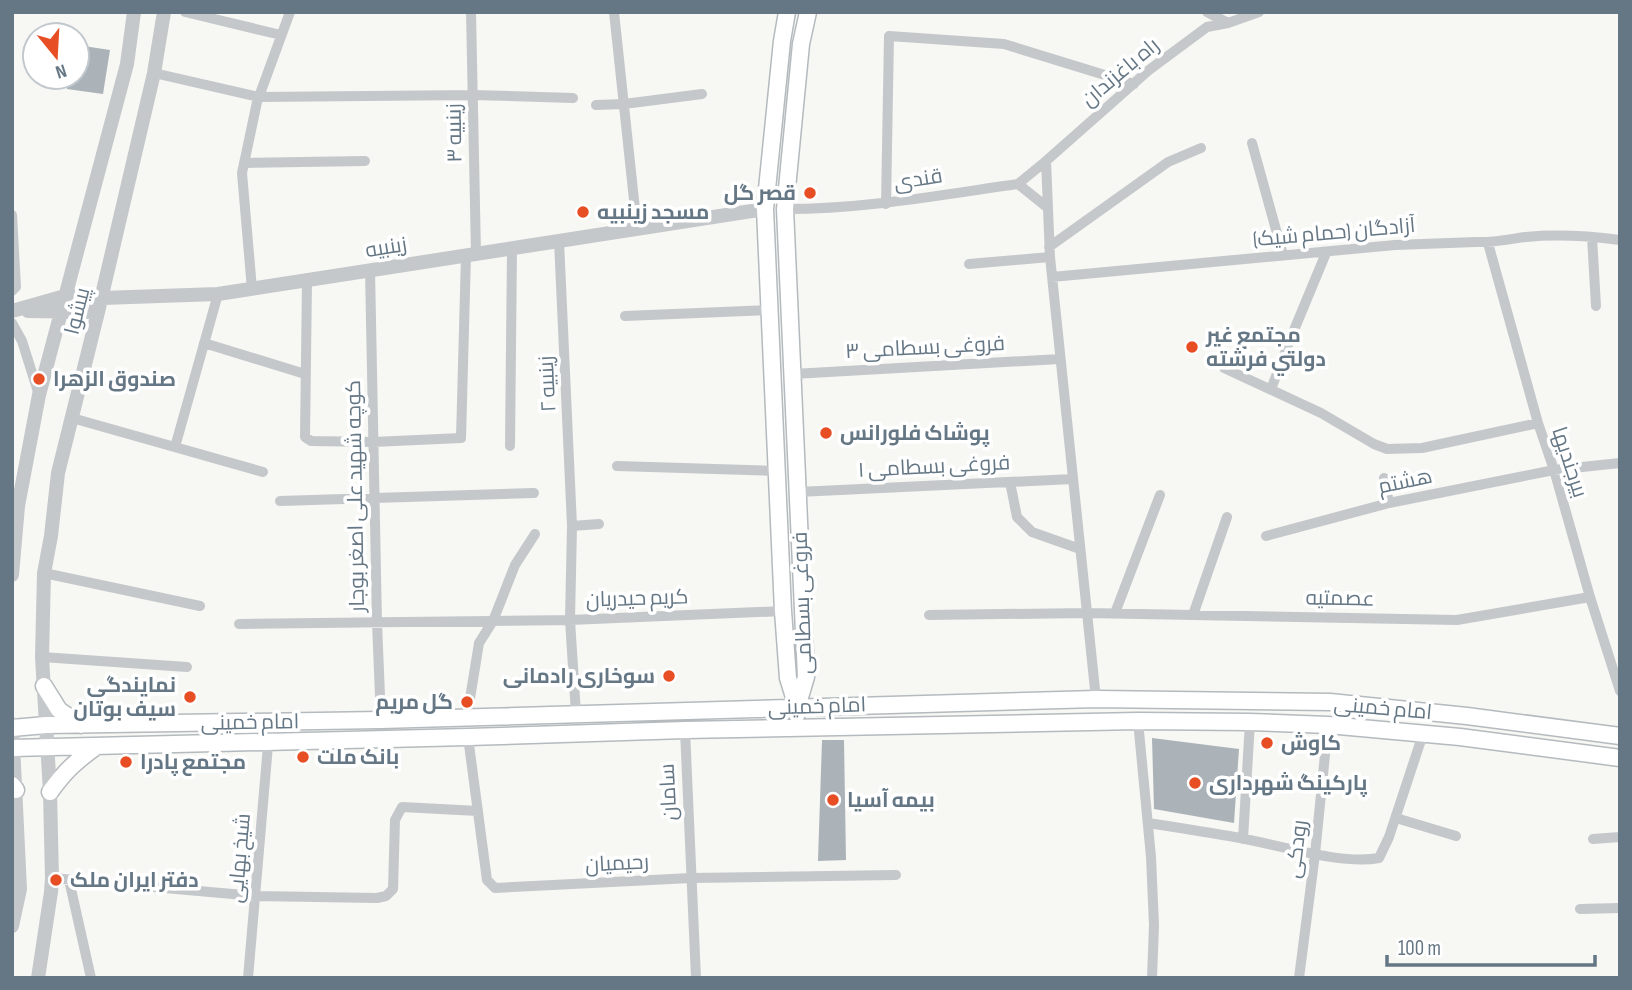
<svg xmlns="http://www.w3.org/2000/svg" width="1632" height="990" font-family="'Sofia Sans Condensed',Cairo,sans-serif">
  <style>
    .building { fill: #abb3b9 }
    .lines { fill: none; stroke-linecap: round; stroke-linejoin: round }
    .secondary-casing { stroke: #b4babe; stroke-width: 19 }
    .minor { stroke: #c4c8cb; stroke-width: 10 }
    .tertiary { stroke: #c4c8cb; stroke-width: 14 }
    .secondary { stroke: #fff; stroke-width: 16 }
    .poi-dot { fill: #e74e23; stroke: #fff; stroke-width: 2.5 }
    .labels { text-anchor: middle; stroke-width: 7; stroke-linejoin: round; paint-order: stroke }
    .street-label { font-size: 21px; fill: #657785; stroke: #fff }
    .poi-label { font-size: 21px; font-weight: bold; fill: #657785; stroke: #fff; text-anchor: start }
  </style>
  <rect width="100%" height="100%" fill="#f7f7f3"/>
  <path class="building" d="M77 45 110 50 103 94 67 89 68 77H77Z
    M1152 738 1239 749 1234 823 1154 809Z
    M822 740H844L846 860 818 861Z"/>
  <g class="lines">
    <defs>
      <path id="secondary" d="M787 12 782 41 765 209 783 611 788 678 797 707
        M44 686 59 710 81 725
        M797 714V707L806 677 785 209 801 44 808 12
        M12 728 46 725 381 720 1096 699 1330 702 1467 716 1620 736
        M12 748 468 737 685 730 1138 721 1250 722 1328 725 1460 737 1620 758
        M12 785 16 790
        M50 792C65 771 76 761 97 746"/>
    </defs>
    <use href="#secondary" class="secondary-casing"/>
    <path class="minor" d="M185 12 281 35
      M471 12 476 254
      M614 12 637 228
      M1207 12 1228 23
      M154 73 259 97 473 95 573 98
      M596 105 624 104 702 94
      M1252 143 1283 255
      M1046 161 1050 257 1096 699
      M244 163 365 161
      M1018 184 1046 161 1149 70 1207 27 1228 23 1259 12
      M886 204 889 36 1004 44 1134 84
      M785 209C864 209 940 195 1018 184L1048 208
      M12 215 16 287 12 291
      M1592 237 1596 306
      M559 241 572 526 570 620 576 714
      M1488 243 1538 423 1554 470 1590 597 1620 691
      M1049 247 1168 162 1201 148
      M969 264 1050 257
      M370 270 377 623 381 720
      M1052 277 1395 245 1476 242C1493 243 1509 239 1526 237 1557 234 1589 236 1620 240
      M307 280 305 437 311 441 373 442 461 438 466 255
      M252 289 242 173 257 102 290 12
      M625 316 769 310
      M12 323 22 341 39 395
      M204 343 305 374
      M1224 368 1321 413 1374 444 1387 449 1422 448 1538 423
      M793 374 1060 359
      M1271 389 1292 335 1326 253
      M72 418 263 472
      M510 446 512 248
      M175 447 218 294
      M617 466 777 471
      M1384 478 1389 503
      M1010 482 1017 517 1032 532 1080 549
      M798 492 1073 479
      M280 501 534 493
      M572 526 599 524
      M1266 536 1389 503 1554 470 1620 463
      M44 573 200 606
      M1115 613 1160 495
      M929 615 1087 613 1457 620 1590 597
      M1193 615 1227 517
      M239 624 570 620 783 611
      M42 657 187 667
      M467 717 479 643 493 621 515 565 535 534
      M1138 721 1151 857 1154 925 1152 978
      M685 730 696 978
      M468 737 487 880 495 888 691 878 896 875
      M1396 818 1456 836
      M1148 823C1180 828 1213 833 1245 839 1282 846 1343 865 1379 858L1389 837 1423 734
      M1243 839 1250 722
      M1593 839 1620 837
      M52 878 255 896 377 898 386 896 393 889 395 820 402 807 478 811
      M69 880 91 978
      M1580 909 1620 908
      M248 978 270 722
      M1299 978 1315 854 1328 725"/>
    <path class="tertiary" d="M12 311 65 296 102 298 218 294 765 209
      M28 311 98 312
      M12 575 18 506 39 395 127 64 134 12
      M12 724 20 889 12 926
      M38 978 51 892 52 878 50 792 42 657 44 573 51 536 58 473 98 312 154 73 164 12"/>
    <use href="#secondary" class="secondary"/>
  </g>
  <g class="poi-dot">
    <circle cx="810" cy="193" r="7"/>
    <circle cx="583" cy="212" r="7"/>
    <circle cx="1192" cy="347" r="7"/>
    <circle cx="39" cy="379" r="7"/>
    <circle cx="826" cy="433" r="7"/>
    <circle cx="669" cy="676" r="7"/>
    <circle cx="190" cy="697" r="7"/>
    <circle cx="467" cy="702" r="7"/>
    <circle cx="1267" cy="743" r="7"/>
    <circle cx="303" cy="757" r="7"/>
    <circle cx="126" cy="762" r="7"/>
    <circle cx="1195" cy="783" r="7"/>
    <circle cx="833" cy="800" r="7"/>
    <circle cx="56" cy="880" r="7"/>
  </g>
  <g class="labels">
    <g class="street-label">
      <text transform="translate(1120 72) rotate(-40)" y="7">راه باغزندان</text>
      <text transform="translate(454 133) rotate(-91)" y="7">زینبیه ۳</text>
      <text transform="translate(918 179) rotate(-9)" y="7">قندی</text>
      <text transform="translate(1334 232) rotate(-5)" y="7">آزادگان (حمام شیک)</text>
      <text transform="translate(386 247) rotate(-9)" y="7">زینبیه</text>
      <text transform="translate(77 311) rotate(-76)" y="7">پیشوا</text>
      <text transform="translate(925 347) rotate(-3)" y="7">فروغی بسطامی ۳</text>
      <text transform="translate(547 384) rotate(-93)" y="7">زینبیه ۲</text>
      <text transform="translate(1570 462) rotate(72)" y="7">بیرجندیها</text>
      <text transform="translate(934 466) rotate(-3)" y="7">فروغی بسطامی ۱</text>
      <text transform="translate(1405 481) rotate(-12)" y="7">هشتم</text>
      <text transform="translate(355 496) rotate(-91)" y="7">کوچه شهید علی اصغر بوجار</text>
      <text transform="translate(637 598) rotate(-2)" y="7">کریم حیدریان</text>
      <text transform="translate(1340 598) rotate(1)" y="7">عصمتیه</text>
      <text transform="translate(802 603) rotate(-92)" y="7">فروغی بسطامی</text>
      <text transform="translate(817 706) rotate(-2)" y="7">امام خمینی</text>
      <text transform="translate(1383 708) rotate(5)" y="7">امام خمینی</text>
      <text transform="translate(250 722) rotate(-1)" y="7">امام خمینی</text>
      <text transform="translate(668 792) rotate(-93)" y="7">سامان</text>
      <text transform="translate(1296 849) rotate(-83)" y="7">رودکی</text>
      <text transform="translate(239 858) rotate(-85)" y="7">شیخ بهایی</text>
      <text transform="translate(617 863) rotate(-3)" y="7">رحیمیان</text>
    </g>
    <g class="poi-label">
      <text x="796" y="200" text-anchor="end">قصر گل</text>
      <text x="597" y="219">مسجد زینبیه</text>
      <text x="1206" y="342">مجتمع غير<tspan x="1206" dy="24">دولتي فرشته</tspan></text>
      <text x="53" y="386">صندوق الزهرا</text>
      <text x="840" y="440">پوشاک فلورانس</text>
      <text x="655" y="683" text-anchor="end">سوخاری رادمانی</text>
      <text x="176" y="692" text-anchor="end">نمایندگی<tspan x="176" dy="24">سیف بوتان</tspan></text>
      <text x="453" y="709" text-anchor="end">گل مریم</text>
      <text x="1281" y="750">کاوش</text>
      <text x="317" y="764">بانک ملت</text>
      <text x="140" y="769">مجتمع پادرا</text>
      <text x="1209" y="790">پارکینگ شهرداری</text>
      <text x="847" y="807">بیمه آسیا</text>
      <text x="70" y="887">دفتر ایران ملک</text>
    </g>
  </g>
  <rect width="1632" height="990" fill="none" stroke="#657785" stroke-width="28"/>
  <g transform="translate(56 56) rotate(162)"><circle r="33" fill="#ffffff" stroke="#c1c9ce" stroke-width="2"/>
  <path d="M0-5L12 26L0 18L-12 26Z" fill="#e74e23"/>
  <text y="-10" font-size="19" font-weight="bold" text-anchor="middle" fill="#657785">N</text>
  </g>
  <path d="M1387 955v10h208v-10" fill="none" stroke="#657785" stroke-width="3.5"/>
  <text x="1398" y="955" font-size="21" fill="#657785" stroke="#ffffff" stroke-width="5" paint-order="stroke">100 m</text>
</svg>
